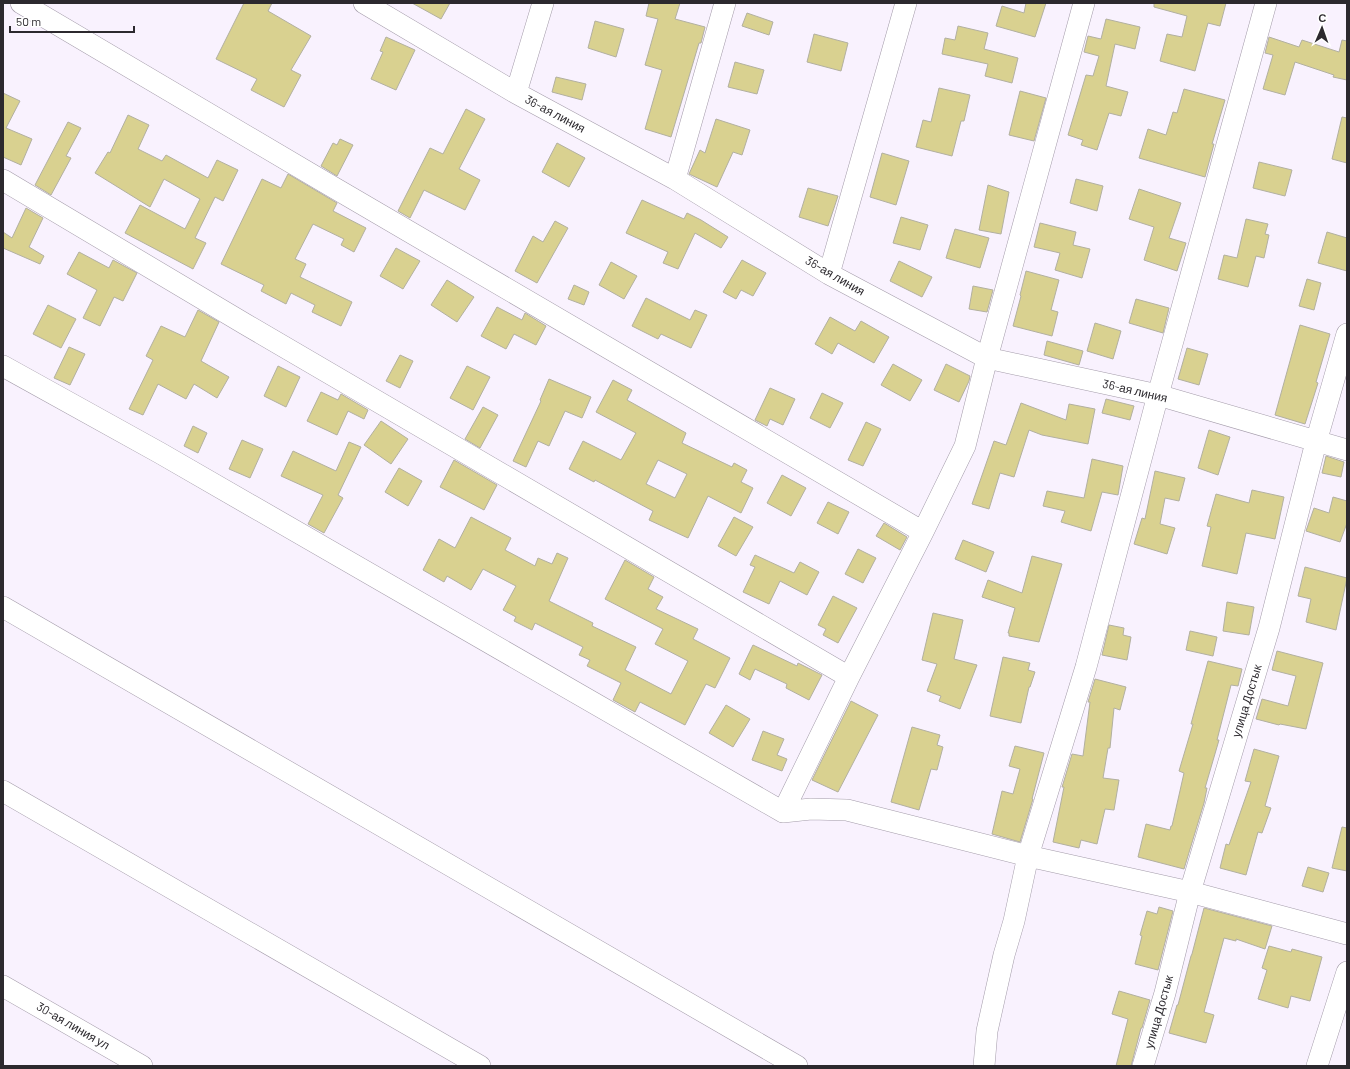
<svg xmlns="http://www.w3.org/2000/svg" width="1350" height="1069" font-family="Barlow,sans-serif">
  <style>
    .building { fill: #d9d190; stroke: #b2b0a0; fill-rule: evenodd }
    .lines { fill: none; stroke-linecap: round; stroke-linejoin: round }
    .minor-casing { stroke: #a49caa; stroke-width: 22 }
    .minor { stroke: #fff; stroke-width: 21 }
    .labels { text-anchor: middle; stroke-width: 3; stroke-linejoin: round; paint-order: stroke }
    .street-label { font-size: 12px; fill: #2c292e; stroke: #fff }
  </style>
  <rect width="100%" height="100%" fill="#f9f2fe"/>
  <path class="building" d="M244 3H272L268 11 311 36 291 70 301 75 284 107 251 90 257 79 216 59Z
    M412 3H450L441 19Z
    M649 3H680L675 19 705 27 701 43H699L671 137 645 129 662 70 645 65 658 19 646 16Z
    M1026 3H1046L1035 37 996 26 1002 6 1024 13Z
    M1154 3H1226L1220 26 1208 23 1195 71 1160 61 1167 34 1182 37 1187 16 1154 7Z
    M747 13 773 22 769 35 742 26Z
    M1106 19 1140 27 1135 49 1115 44 1106 86 1128 92 1121 116 1109 113 1097 150 1081 145 1083 140 1068 135 1086 75 1093 76 1099 56 1084 52 1088 36 1101 39Z
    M595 21 624 29 616 57 588 48Z
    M958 26 988 33 984 49 1018 58 1012 83 985 76 988 64 942 54 945 38 955 40Z
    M814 34 848 43 841 71 807 62Z
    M386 37 415 50 396 90 371 79 383 52 380 51Z
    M1269 37 1299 47 1302 40 1339 52 1342 40 1347 41V80L1333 77 1334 75 1295 62 1285 95 1263 89 1273 55 1265 53Z
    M735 62 764 70 757 94 728 87Z
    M556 77 586 84 582 100 552 92Z
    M939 88 970 95 964 121H961L952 156 916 147 923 120 931 122Z
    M1184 89 1225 100 1212 144H1214L1205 177 1139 158 1148 129 1166 135 1173 112 1177 113Z
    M1020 91 1046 98 1034 141 1009 135Z
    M3 93 20 101 6 128 32 139 21 165 3 157Z
    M466 109 485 119 459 169 480 180 465 210 424 190 410 218 398 211 430 148 443 154Z
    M128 115 149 125 138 149 162 161 166 155 208 178 217 160 238 170 223 201 215 197 195 238 206 243 193 269 125 233 140 205 185 229 200 199 164 179 150 207 95 173 108 152 110 153Z
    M1342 117 1347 118V163L1332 159Z
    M716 119 750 130 742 155 733 152 717 187 689 174 700 150 705 153Z
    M68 122 81 128 66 156 71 158 51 195 35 185Z
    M340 139 353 145 337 176 321 166 333 143 337 145Z
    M557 143 585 158 569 187 542 172Z
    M882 153 909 161 896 205 870 197Z
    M1259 162 1292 170 1285 196 1253 188Z
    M288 174 337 203 333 211 366 228 354 252 341 245 344 239 313 224 295 259 306 264 300 277 352 302 341 326 312 312 315 305 291 293 286 304 261 291 264 285 221 264 262 179 281 188Z
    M1076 179 1103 186 1097 211 1070 203Z
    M988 185 1009 192 1001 234 979 230Z
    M808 188 838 196 828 226 799 217Z
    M1139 189 1181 203 1169 238 1186 243 1177 271 1144 260 1154 227 1129 219Z
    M642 200 684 219 687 213 701 220 728 237 721 248 695 233 678 269 663 263 668 252 626 233Z
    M26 208 43 218 29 247 44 256 40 264 3 248V232L12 238Z
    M901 217 928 225 920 250 893 243Z
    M1246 219 1268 224 1265 234 1269 235 1264 258 1256 256 1248 287 1218 279 1224 255 1237 258Z
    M555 221 568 228 537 283 515 271 533 236 543 242Z
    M1040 223 1076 232 1073 245 1090 249 1082 278 1055 270 1060 253 1034 247Z
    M955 229 989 238 980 268 946 258Z
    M1327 232 1347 238V271L1318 263Z
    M396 248 420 261 403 289 380 276Z
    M79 252 109 268 113 260 137 273 123 301 114 297 100 326 83 318 97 290 67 274Z
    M742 260 766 273 753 296 741 290 736 299 723 292Z
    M899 261 932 277 922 297 890 281Z
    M611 262 637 276 624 299 599 285Z
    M1026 271 1059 280 1051 310 1058 312 1052 336 1013 326 1021 296 1020 295Z
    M1307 279 1321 283 1314 310 1299 306Z
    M447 280 474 297 457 322 431 305Z
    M574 285 589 292 584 305 568 299Z
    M973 286 993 290 987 312 969 309Z
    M646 298 690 320 695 310 707 315 691 348 661 334 658 339 632 326Z
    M1136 299 1169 308 1163 333 1129 323Z
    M48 305 76 319 61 348 33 334Z
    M497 307 522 320 525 313 546 326 536 345 514 334 506 349 481 336Z
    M198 310 219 322 201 361 229 377 217 398 194 384 186 399 158 384 143 415 129 409 153 360 146 356 161 326 185 337Z
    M830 317 855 331 861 321 889 337 874 363 838 343 832 354 815 344Z
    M1095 323 1121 331 1113 359 1087 351Z
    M1300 325 1330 334 1316 382 1318 383 1305 424 1275 415Z
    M1047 341 1083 351 1079 365 1044 355Z
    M69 347 85 354 70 385 54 378Z
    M1187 348 1208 354 1199 385 1178 379Z
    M400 355 413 361 400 388 386 381Z
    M893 364 922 380 910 401 881 385Z
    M946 364 970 376 969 381 959 402 934 390Z
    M278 366 300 377 286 407 264 396Z
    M467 366 490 377 473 410 450 398Z
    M549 379 591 397 582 418 565 411 549 446 538 441 526 467 513 461 541 401 540 400Z
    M613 380 632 390 627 400 686 433 682 443 732 467 734 463 747 470 741 482 753 488 741 513 708 496 688 538 649 520 653 511 595 480 594 482 569 469 583 441 621 460 636 433 596 412ZM658 460 687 474 675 498 646 484Z
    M770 388 795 399 783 425 770 419 767 426 755 420Z
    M321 392 338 400 341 394 368 410 364 419 348 411 337 435 307 421Z
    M822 393 843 403 830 428 810 418Z
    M1106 399 1134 406 1130 420 1102 413Z
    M1021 403 1066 420 1069 404 1095 409 1088 444 1042 435 1029 430 1014 477 1000 473 989 509 972 504 994 441 1006 445Z
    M483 407 498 415 480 448 465 439Z
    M381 421 408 439 391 464 364 445Z
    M866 422 881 429 863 466 848 460Z
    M193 426 207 433 198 453 184 446Z
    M1209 430 1230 437 1218 475 1198 468Z
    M242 440 263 449 250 478 229 469Z
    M349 442 361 447 338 495 343 498 324 533 308 524 323 495 281 476 293 451 336 471Z
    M1326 456 1344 462 1341 477 1322 473Z
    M1092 459 1123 466 1118 495 1102 492 1091 531 1061 522 1065 511 1043 506 1047 491 1084 498Z
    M454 460 497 485 484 510 440 487Z
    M399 468 422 481 408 506 385 492Z
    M1155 471 1185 478 1179 501 1165 498 1160 524 1175 528 1167 554 1134 544 1142 518 1145 519Z
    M782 475 806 488 791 516 767 503Z
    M1252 490 1284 497 1275 539 1246 533 1237 574 1202 566 1211 527 1207 526 1216 494 1249 503Z
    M1333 497 1347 501V523L1340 542 1306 531 1314 508 1329 513Z
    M828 502 849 512 838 534 817 523Z
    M471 517 511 538 505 550 535 566 538 558 552 564 557 553 568 558 549 601 593 623 592 626 636 647 625 670 671 694 688 661 655 644 663 629 605 599 625 560 654 577 648 589 663 597 656 609 698 629 693 639 730 658 715 688 706 684 685 725 640 702 635 712 613 700 621 683 587 666 590 660 579 655 583 647 535 623 532 630 514 621 516 617 503 610 516 586 483 569 471 590 447 576 444 582 423 570 439 539 455 548Z
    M734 517 753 527 736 556 718 546Z
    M884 523 907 537 900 550 876 536Z
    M963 540 994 552 986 572 955 559Z
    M858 549 876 558 863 583 845 574Z
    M755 555 794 573 800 562 819 572 807 595 780 581 769 604 743 592 755 567 750 565Z
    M1032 556 1062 564 1039 642 1009 636V633H1008L1015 608 982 597 988 580 1022 593Z
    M1305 567 1347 578 1336 630 1306 622 1311 599 1298 596Z
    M833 596 857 608 838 643 823 635 826 629 818 625Z
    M1227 602 1254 607 1249 635 1223 631Z
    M933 613 963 620 954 659 977 665 960 709 939 701 941 696 927 691 937 664 922 660Z
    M1109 625 1124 628 1123 635 1131 637 1127 660 1102 655Z
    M1190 631 1217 637 1213 656 1186 650Z
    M753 645 797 666 798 663 822 675 809 700 786 688 787 684 755 669 750 680 739 674Z
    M1277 651 1323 663 1306 729 1280 724 1279 725 1256 719 1262 699 1288 706 1296 676 1272 670Z
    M1003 657 1030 663 1028 670 1035 672 1030 687H1029L1021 723 990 716Z
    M1208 661 1242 669 1238 686 1231 685 1217 740H1219L1205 788H1207L1204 803 1184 869 1138 857 1146 824 1170 830 1171 826H1172L1184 773 1179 771 1193 724H1191Z
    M1095 679 1126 687 1120 710 1114 708 1110 748H1108L1103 778 1119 780 1114 810 1105 809 1097 844 1081 840 1079 848 1053 842 1064 787H1062L1063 784 1072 754 1083 756 1090 702H1088Z
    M851 701 878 715 838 792 812 780Z
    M726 705 750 719 733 747 709 733Z
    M912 727 940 735 937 745 943 747 937 770 931 769 919 810 891 802Z
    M763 731 784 739 777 755 787 759 782 771 752 760Z
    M1015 746 1044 753 1032 799H1033L1020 842 992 834 1002 791 1013 794 1020 769 1009 766Z
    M1254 749 1279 756 1265 806 1271 808 1262 833 1258 832 1246 875 1220 868 1226 844 1229 845 1251 782 1245 781Z
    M1342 827 1347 828V871L1332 868Z
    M1308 867 1329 873 1323 892 1302 886Z
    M1159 907 1173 911 1158 970 1135 964 1142 936 1140 935 1147 911 1157 914Z
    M1204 908 1272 926 1265 949 1236 939V941L1224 938 1204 1012 1214 1015 1206 1043 1169 1033 1177 1005H1178L1191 956 1192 954Z
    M1269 946 1291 952 1292 949 1322 957 1310 1001 1291 996 1288 1008 1258 999 1267 970 1262 968Z
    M1119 991 1150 1000 1142 1028H1141L1131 1066H1116L1128 1019 1112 1014Z"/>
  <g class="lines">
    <defs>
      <path id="minor" d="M21 3 326 183 923 532
        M364 3 516 93 675 179 829 274 987 358 1158 395 1347 450
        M516 93 543 3
        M675 179 725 3
        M3 180 245 324 849 677
        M829 274 906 3
        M3 366 160 453 783 812 849 677 923 532 965 446 987 358 1084 3
        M3 607 797 1066
        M3 791 480 1066
        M783 812 811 809 847 810 1028 856 1190 892 1347 934
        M3 986 142 1066
        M984 1066 987 1031 1004 955 1014 921 1028 856 1086 667 1158 395 1266 3
        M1143 1066 1165 993 1190 892 1269 628 1316 442 1347 334
        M1317 1066 1347 972"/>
    </defs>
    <use href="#minor" class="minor-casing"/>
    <use href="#minor" class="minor"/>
  </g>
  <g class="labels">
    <g class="street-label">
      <text transform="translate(555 114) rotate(28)" y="4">36-ая линия</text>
      <text transform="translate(835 276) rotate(30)" y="4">36-ая линия</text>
      <text transform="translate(1135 391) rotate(13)" y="4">36-ая линия</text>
      <text transform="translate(1247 701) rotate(-73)" y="4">улица Достык</text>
      <text transform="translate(1159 1012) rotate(-74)" y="4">улица Достык</text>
      <text transform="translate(73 1026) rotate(30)" y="4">30-ая линия ул</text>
    </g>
  </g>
  <rect width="1350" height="1069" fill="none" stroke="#2c292e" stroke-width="8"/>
  <g transform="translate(1322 28) rotate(2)" stroke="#ffffff" stroke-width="3" paint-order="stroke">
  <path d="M0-3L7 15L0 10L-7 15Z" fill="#2c292e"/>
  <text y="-6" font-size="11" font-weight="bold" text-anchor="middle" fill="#2c292e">С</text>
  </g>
  <path d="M10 26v6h124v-6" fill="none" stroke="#2c292e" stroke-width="2"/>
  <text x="16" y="26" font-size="12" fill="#2c292e" stroke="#ffffff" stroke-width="3" paint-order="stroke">50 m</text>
</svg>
